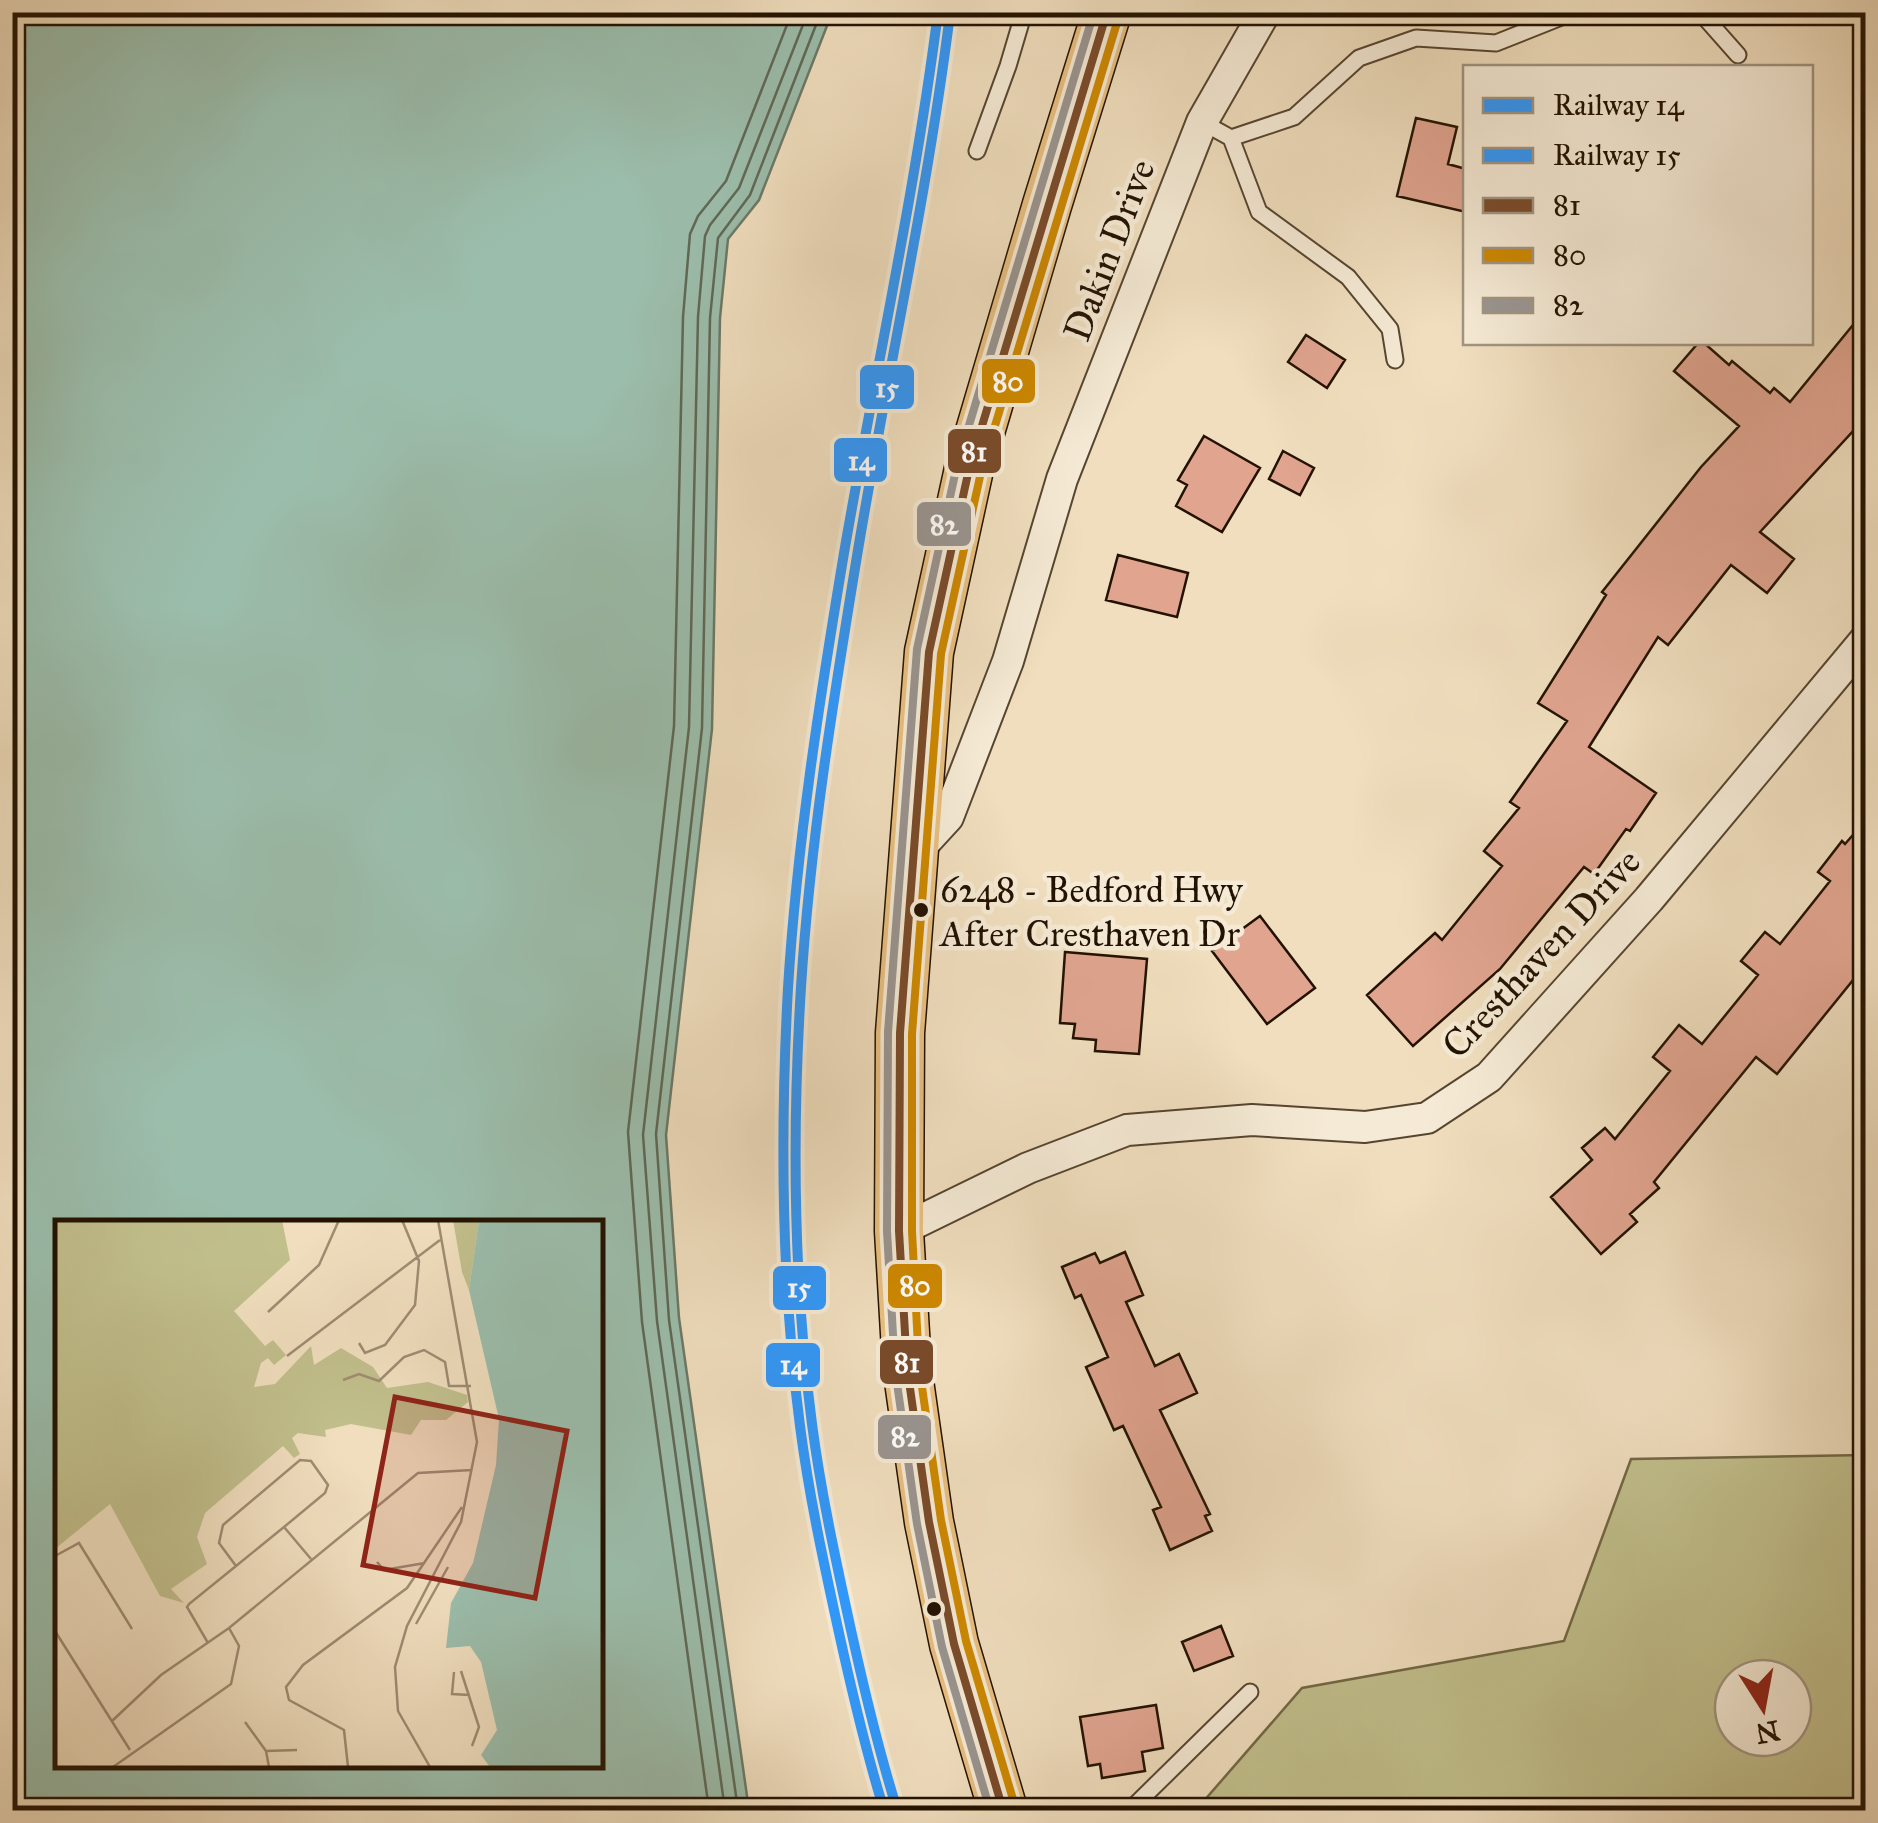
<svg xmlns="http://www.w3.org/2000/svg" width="1878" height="1823" font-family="'IM FELL Great Primer',serif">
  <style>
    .green { fill: #c1bf8c; stroke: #726846; stroke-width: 2.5; fill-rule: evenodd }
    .water { fill: #9bbdab; stroke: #6b7967; stroke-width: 2.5; fill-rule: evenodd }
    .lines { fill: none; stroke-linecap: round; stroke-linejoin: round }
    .shore { stroke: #5f6856; stroke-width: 2.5 }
    .building { fill: #e0a48f; stroke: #231201; stroke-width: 2.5 }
    .service-casing { stroke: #564530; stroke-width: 19 }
    .minor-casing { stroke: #564530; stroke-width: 34 }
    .primary-casing { stroke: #231201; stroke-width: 51 }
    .service { stroke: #f5ead5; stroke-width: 15 }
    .minor { stroke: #f5ead5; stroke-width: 30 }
    .primary { stroke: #e8bf7f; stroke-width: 48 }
    .bus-1-casing { stroke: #f5ead5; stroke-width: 15 }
    .bus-2-casing { stroke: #f5ead5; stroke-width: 15 }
    .bus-3-casing { stroke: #f5ead5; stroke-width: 15 }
    .bus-1 { stroke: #7a4b2a; stroke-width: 8 }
    .bus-2 { stroke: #cd8800; stroke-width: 8 }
    .bus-3 { stroke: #999490; stroke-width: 8 }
    .rail-1-casing { stroke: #f5ead5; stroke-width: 18 }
    .rail-2-casing { stroke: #f5ead5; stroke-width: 18 }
    .rail-1 { stroke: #3098fc; stroke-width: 10 }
    .rail-2 { stroke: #3098fc; stroke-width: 10 }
    .bus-dot { fill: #231201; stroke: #f5ead5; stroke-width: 4 }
    .labels { text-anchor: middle; stroke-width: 9; stroke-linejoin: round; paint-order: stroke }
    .bus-label { font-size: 36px; fill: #231201; stroke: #f5ead5; text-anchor: start }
    .street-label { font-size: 38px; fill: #231201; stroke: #f5ead5 }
    .inset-road { fill: none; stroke: #9e8c72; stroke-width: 2.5 }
    .view { fill: #8f2418; fill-opacity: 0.15; stroke: #8f2418; stroke-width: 5 }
    .inset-edge { fill: none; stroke: #231201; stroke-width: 5 }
    .line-badge { stroke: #f5ead5; stroke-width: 4 }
    .badge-label { font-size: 28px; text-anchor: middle; font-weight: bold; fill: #fff }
  </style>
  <rect width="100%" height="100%" fill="#f0debe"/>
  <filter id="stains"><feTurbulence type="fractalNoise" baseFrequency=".002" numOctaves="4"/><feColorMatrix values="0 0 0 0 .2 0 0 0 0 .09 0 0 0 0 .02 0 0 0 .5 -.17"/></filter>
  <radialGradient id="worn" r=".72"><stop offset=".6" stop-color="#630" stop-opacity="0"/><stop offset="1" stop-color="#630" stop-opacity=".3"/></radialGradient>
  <path class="green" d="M1865 1455V1810H1196L1302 1688 1564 1641 1631 1459ZM1733 1678H1793V1738H1733Z"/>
  <path class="water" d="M12 13H832L759 200 728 239 720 318 712 729 666 1135 679 1318 749 1810H13ZM58 1223H600V1766H58Z"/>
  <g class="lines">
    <path class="shore" d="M709 1810 642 1322 628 1132 674 726 683 317 690 234 698 216 726 181 792 12
      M725 1810 657 1321 643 1135 689 727 698 317 705 236 710 225 739 188 808 12
      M738 1810 669 1320 656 1134 702 728 710 318 718 238 750 195 821 12"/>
  </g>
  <path class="building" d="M1416 118 1457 127 1448 164 1466 169V212L1397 196Z
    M1866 309V417L1760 532 1794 559 1767 593 1731 565 1668 645 1658 637 1589 747 1656 793 1630 831 1626 829 1594 874 1584 867 1500 969 1413 1046 1367 995 1435 933 1442 940 1502 866 1484 851 1519 808 1510 802 1567 721 1538 703 1606 595 1602 592 1701 467 1739 426 1674 371 1699 342H1703L1729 365 1732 361 1770 393 1774 388 1790 402Z
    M1306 335 1345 360 1327 388 1288 362Z
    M1204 436 1260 468 1222 532 1176 506 1187 485 1178 480Z
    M1283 451 1314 468 1300 495 1269 479Z
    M1118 555 1188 573 1177 617 1106 600Z
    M1866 820V964L1777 1074 1756 1057 1654 1182 1659 1188 1630 1214 1637 1222 1601 1254 1551 1197 1592 1160 1582 1148 1605 1128 1615 1139 1670 1071 1653 1057 1679 1025 1702 1044 1758 975 1741 961 1765 932 1780 944 1830 881 1818 872 1842 841 1845 844Z
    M1260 916 1315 988 1267 1024 1212 951Z
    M1065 952 1147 959 1139 1054 1095 1051 1096 1040 1073 1038 1075 1024 1060 1023Z
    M1125 1252 1143 1295 1126 1302 1155 1366 1179 1354 1197 1393 1160 1410 1210 1514 1205 1516 1212 1531 1170 1550 1153 1510 1161 1507 1123 1426 1114 1430 1086 1367 1108 1357 1081 1295 1075 1298 1062 1267 1095 1253 1100 1263Z
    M1221 1626 1233 1656 1194 1671 1182 1642Z
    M1156 1705 1163 1748 1142 1752 1145 1771 1102 1778 1100 1764 1088 1766 1080 1717Z"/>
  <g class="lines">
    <defs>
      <path id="service" d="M1700 12 1738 55
        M1202 122 1231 138 1259 212 1348 277 1390 329 1395 360
        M1231 138 1294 117 1359 58 1416 38 1496 43 1574 12
        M977 151 1008 66 1024 12
        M1130 1810 1250 1692"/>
      <path id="minor" d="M914 854 948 817 1008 661 1062 479 1202 122 1265 12
        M899 1231 1028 1168 1127 1130 1252 1120 1365 1127 1427 1118 1489 1077 1649 899 1866 639"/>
      <path id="primary" d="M1003 1810 954 1644 929 1522 907 1367 899 1231 900 1033 929 652 969 469 1047 205 1107 12"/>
    </defs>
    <use href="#service" class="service-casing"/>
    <use href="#minor" class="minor-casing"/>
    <use href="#primary" class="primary-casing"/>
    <use href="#service" class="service"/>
    <use href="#minor" class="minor"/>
    <use href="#primary" class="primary"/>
    <defs>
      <path id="bus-1" d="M1003 1810 954 1644 929 1522 907 1367 899 1231 900 1033 929 652 969 469 1107 12"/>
      <path id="bus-2" d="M1015 1806 966 1641 941 1520 919 1366 912 1231V1034L941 654 981 472 1119 16"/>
      <path id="bus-3" d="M990 1810 942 1647 917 1524 895 1369 887 1231 888 1032 917 649 957 465 1094 12"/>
    </defs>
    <use href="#bus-1" class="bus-1-casing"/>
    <use href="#bus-2" class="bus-2-casing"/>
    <use href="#bus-3" class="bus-3-casing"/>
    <use href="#bus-1" class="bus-1"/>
    <use href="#bus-2" class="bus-2"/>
    <use href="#bus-3" class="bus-3"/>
    <defs>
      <path id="rail-1" d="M884 1810C866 1752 852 1692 839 1633 824 1564 809 1496 800 1426 781 1281 780 1134 788 988 797 843 820 697 844 553 875 373 915 194 938 12"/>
      <path id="rail-2" d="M896 1806C878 1748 864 1689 851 1630 836 1561 821 1493 812 1424 793 1279 792 1132 801 987 810 844 833 702 856 562 886 379 927 198 950 14"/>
    </defs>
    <use href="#rail-1" class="rail-1-casing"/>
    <use href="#rail-2" class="rail-2-casing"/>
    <use href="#rail-1" class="rail-1"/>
    <use href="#rail-2" class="rail-2"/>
  </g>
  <g class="bus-dot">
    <circle cx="921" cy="910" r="9"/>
    <circle cx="934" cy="1609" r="9"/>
  </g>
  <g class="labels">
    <g class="bus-label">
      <text x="940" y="902">6248 - Bedford Hwy<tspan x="940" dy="44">After Cresthaven Dr</tspan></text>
    </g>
    <g class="street-label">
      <text transform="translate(1109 250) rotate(-69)" y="13">Dakin Drive</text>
      <text transform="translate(1541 953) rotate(-47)" y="13">Cresthaven Drive</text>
    </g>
  </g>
  <g transform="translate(55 1220)">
    <rect width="548" height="548" fill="#f0debe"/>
    <path d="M0 0H227L235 40 179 91 210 126 218 120 231 135 219 145 213 138 206 143 199 167 220 164 256 126 259 145 286 128 318 147 332 168 373 162 412 175 413 182 391 200H366L356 215 296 204 270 210 271 217 243 213 237 218 245 234 239 238 228 226 150 293 142 317 152 344 116 369 129 383 105 376 55 284 0 329ZM398 0H424L414 70 407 52Z" fill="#c1bf8c"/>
    <path d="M424 0H547V547H435L426 535 442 510 426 442 415 426 391 428 396 383 418 343 441 245 444 199 414 70Z" fill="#9bbdab"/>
    <path class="inset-road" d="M213 92 264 45 284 0M304 123 310 133 330 125 360 85 364 41 347 0M232 136 385 20M288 160 304 154 324 161 349 137 369 130 390 142 394 166H416M229 307 256 339M0 336 24 323 77 409M322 342 329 350 370 343M361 404 393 347M0 411 75 530M153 423 132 387 134 384 181 346 229 307 270 273 273 265 256 241 245 240 168 305 164 323 181 346M406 451 424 507 417 526M399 452 397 474 415 475M57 501 106 455 174 408 363 253 417 250M190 502 211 531 214 547M211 531 242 530M58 547 176 464 184 426 174 408M293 547 289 510 234 480 231 467 248 445 352 368 407 287M375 547 343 491 340 447 352 406 406 302 422 222 383 0"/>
    <path class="view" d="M340 177 512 211 480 378 308 345Z"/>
    <rect width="548" height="548" class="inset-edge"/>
  </g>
  <g class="line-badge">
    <rect x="980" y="357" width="57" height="48" rx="10" fill="#cd8800"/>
    <rect x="858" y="363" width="58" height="48" rx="10" fill="#3098fc"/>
    <rect x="946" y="427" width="57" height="48" rx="10" fill="#7a4b2a"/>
    <rect x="832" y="436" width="57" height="48" rx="10" fill="#3098fc"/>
    <rect x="915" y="500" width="58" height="48" rx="10" fill="#999490"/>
    <rect x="886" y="1262" width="58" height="48" rx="10" fill="#cd8800"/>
    <rect x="771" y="1264" width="57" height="48" rx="10" fill="#3098fc"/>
    <rect x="878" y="1338" width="57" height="48" rx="10" fill="#7a4b2a"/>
    <rect x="764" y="1341" width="58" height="48" rx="10" fill="#3098fc"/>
    <rect x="876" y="1413" width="57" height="48" rx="10" fill="#999490"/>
  </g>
  <g class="badge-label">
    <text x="1008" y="391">80</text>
    <text x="887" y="397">15</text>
    <text x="974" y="461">81</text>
    <text x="861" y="470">14</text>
    <text x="944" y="534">82</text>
    <text x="915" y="1295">80</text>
    <text x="799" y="1297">15</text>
    <text x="907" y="1372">81</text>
    <text x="793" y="1374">14</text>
    <text x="905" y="1446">82</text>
  </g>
  <rect width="1878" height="1823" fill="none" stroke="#f0debe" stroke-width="50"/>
  <rect x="15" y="15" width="1848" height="1793" fill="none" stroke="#231201" stroke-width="5"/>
  <rect x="25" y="25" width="1828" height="1773" fill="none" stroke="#231201" stroke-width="2.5"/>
  <rect x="1463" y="65" width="350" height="280" fill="#f5ead5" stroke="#a19480" stroke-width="2.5"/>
  <rect x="1483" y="98" width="50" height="15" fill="#3098fc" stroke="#a19480" stroke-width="2.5"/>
  <text x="1553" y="115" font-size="30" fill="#231201">Railway 14</text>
  <rect x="1483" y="148" width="50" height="15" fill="#3098fc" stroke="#a19480" stroke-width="2.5"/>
  <text x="1553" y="165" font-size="30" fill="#231201">Railway 15</text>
  <rect x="1483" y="198" width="50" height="15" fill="#7a4b2a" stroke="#a19480" stroke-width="2.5"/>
  <text x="1553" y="215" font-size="30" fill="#231201">81</text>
  <rect x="1483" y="248" width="50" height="15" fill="#cd8800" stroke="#a19480" stroke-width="2.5"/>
  <text x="1553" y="265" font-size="30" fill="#231201">80</text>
  <rect x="1483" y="298" width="50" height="15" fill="#999490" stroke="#a19480" stroke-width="2.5"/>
  <text x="1553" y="315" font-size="30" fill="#231201">82</text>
  <g transform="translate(1763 1708) rotate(169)"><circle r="48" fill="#f5ead5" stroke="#a19480" stroke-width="2.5"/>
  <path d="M0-8L18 38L0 25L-18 38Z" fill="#8f2418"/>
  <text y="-15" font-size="28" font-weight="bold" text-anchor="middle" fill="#231201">N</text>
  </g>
  <rect width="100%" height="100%" filter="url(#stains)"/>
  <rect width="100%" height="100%" fill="url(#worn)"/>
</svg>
